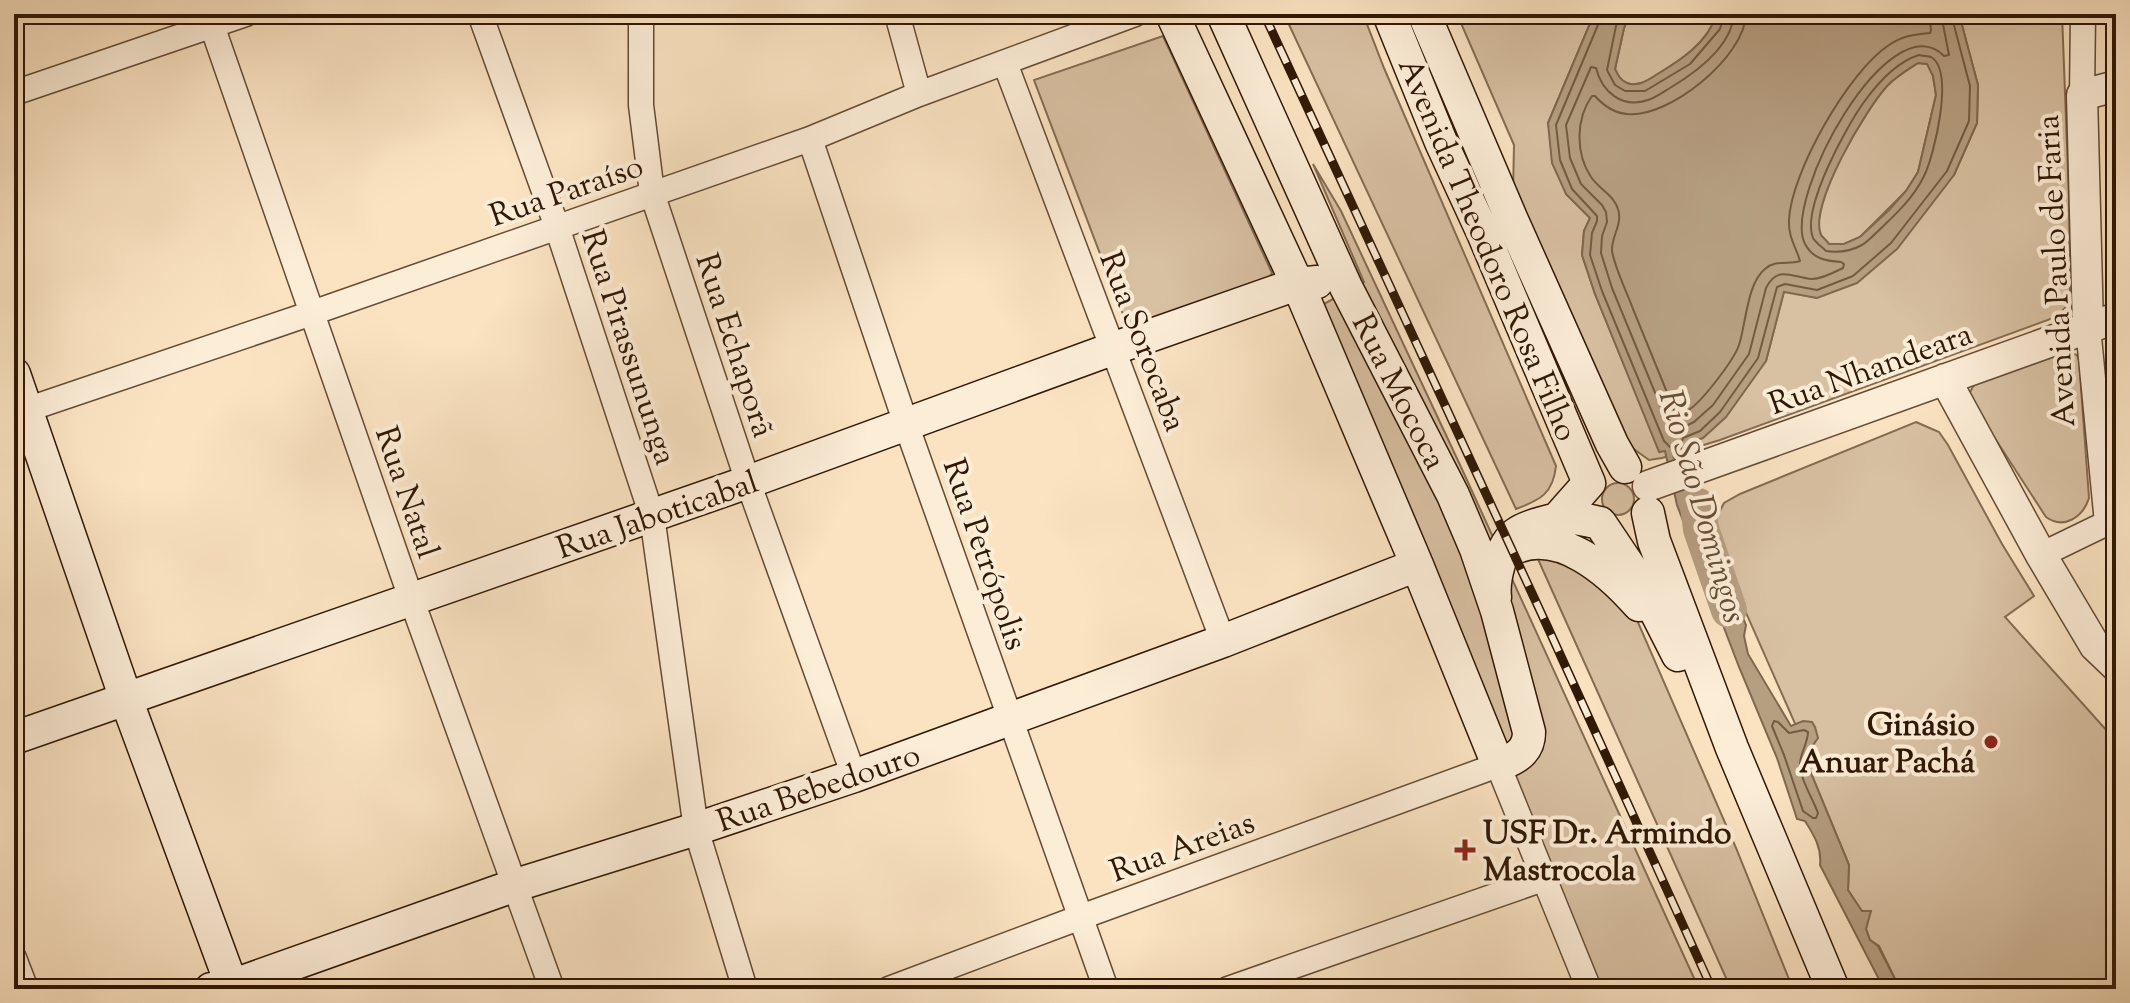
<svg xmlns="http://www.w3.org/2000/svg" width="2130" height="1003" font-family="'Sorts Mill Goudy',serif">
  <style>
    .green { fill: #d8c0a2; stroke: #846c53; stroke-width: 2 }
    .water { fill: #b69e81; stroke: #80684f; stroke-width: 2; fill-rule: evenodd }
    .lines { fill: none; stroke-linecap: round; stroke-linejoin: round }
    .shore { stroke: #735b42; stroke-width: 2 }
    .river { stroke: #b69e81; stroke-width: 36 }
    .minor-casing { stroke: #634b34; stroke-width: 27 }
    .tertiary-casing { stroke: #634b34; stroke-width: 33 }
    .secondary-casing { stroke: #301804; stroke-width: 35 }
    .minor { stroke: #fcedd7; stroke-width: 24 }
    .tertiary { stroke: #fcedd7; stroke-width: 30 }
    .secondary { stroke: #fcedd7; stroke-width: 32 }
    .rail-casing { stroke: #301804; stroke-width: 9 }
    .rail { stroke: #fcedd7; stroke-width: 6; stroke-dasharray: 18; stroke-linecap: butt }
    .poi-dot { fill: #8f2418; stroke: #fcedd7; stroke-width: 3 }
    .labels { text-anchor: middle; stroke-width: 8; stroke-linejoin: round; paint-order: stroke }
    .street-label { font-size: 32px; fill: #301804; stroke: #fcedd7 }
    .poi-label { font-size: 32px; font-weight: bold; fill: #301804; stroke: #fcedd7; text-anchor: end }
    .water-label { font-size: 34px; font-style: italic; fill: #664e36; stroke: #fcedd7 }
  </style>
  <rect width="100%" height="100%" fill="#fbe3c2"/>
  <filter id="stains"><feTurbulence type="fractalNoise" baseFrequency=".0025" numOctaves="4"/><feColorMatrix values="0 0 0 0 .2 0 0 0 0 .09 0 0 0 0 .02 0 0 0 .5 -.17"/></filter>
  <radialGradient id="worn" r=".72"><stop offset=".6" stop-color="#630" stop-opacity="0"/><stop offset="1" stop-color="#630" stop-opacity=".3"/></radialGradient>
  <path class="green" d="M1284 14H1363L1384 68 1556 466C1553 494 1540 500 1516 509Z
    M1457 14H1594L1548 123 1566 194 1590 218 1584 231 1582 255 1595 294 1660 452 1766 361 1784 291 1817 298 1954 175 1977 123 1978 85 1959 14H2062L2069 198 2070 294 2065 308 2056 317 1720 440 1662 458 1649 460 1627 444 1513 193 1514 145Z
    M1630 14H1717C1707 43 1681 60 1656 75 1647 81 1637 87 1627 83 1620 81 1618 75 1615 69L1624 28Z
    M1163 36 1272 273 1265 284 1129 330 1034 80Z
    M1918 63 1928 64 1933 76 1936 95 1918 172 1906 191 1860 237 1844 244H1829C1828 243 1822 236 1821 235 1807 206 1867 107 1888 85 1897 76 1907 70 1918 63Z
    M1313 164 1341 211 1461 467 1699 989H1598L1322 305 1364 282Z
    M2065 351 2077 355 2079 360 2089 498C2083 517 2064 530 2046 517L1970 400 1969 394 1975 383Z
    M1916 422 1939 432 1948 445 2002 544 2034 596 2005 617 2108 732 2116 724V989H1900L1879 946 1870 940 1866 929 1867 920 1848 890 1849 865 1808 766 1812 762 1732 581 1714 522 1724 503 1740 494Z
    M1602 499a16 16 0 1 1 32 0a16 16 0 1 1-32 0Z
    M1555 554 1599 583 1637 620 1736 848 1793 989H1731L1537 557Z"/>
  <path class="water" d="M1594 14H1630L1624 28 1615 69C1618 75 1620 80 1627 83 1637 87 1647 81 1656 75 1681 60 1707 44 1717 14H1959L1978 85 1977 123 1954 175 1897 249 1857 283 1817 298 1784 292 1766 361 1726 417 1703 438 1688 443 1703 497 1702 508 1710 557 1719 577 1739 608 1746 625 1744 636 1748 654 1791 726 1803 721 1812 722 1815 727 1818 738 1811 748 1808 766 1849 865 1848 890 1862 911H1871L1866 929 1870 940 1878 946 1900 989H1884L1820 865C1822 848 1814 835 1805 821L1797 819 1777 758 1739 667 1677 505 1665 451 1659 452 1595 294 1582 255 1584 231 1590 218 1566 194 1552 163 1548 123ZM1918 63 1927 64 1933 76 1936 95 1918 172 1906 191 1889 210 1860 237 1844 244H1829C1828 242 1822 237 1821 235 1808 206 1867 107 1888 85 1897 76 1907 70 1918 63Z"/>
  <g class="lines">
    <path class="shore" d="M1600 14V20L1556 125 1560 160 1572 189 1597 216V221L1592 233 1590 255 1602 291 1664 441 1671 448 1674 458
      M1622 14 1616 26 1607 70 1615 85 1625 91H1645L1690 64 1720 29 1724 14
      M1734 14C1732 46 1695 73 1670 88 1663 92 1655 98 1648 100 1622 109 1602 92 1596 68L1591 67 1566 125 1570 158 1581 184 1602 205 1606 212 1607 222 1602 236 1601 253 1612 288 1670 429 1673 432 1694 422 1713 405 1749 354 1766 288C1778 264 1793 278 1812 279 1822 279 1835 272 1843 268L1844 264 1841 262C1826 261 1813 259 1805 244 1782 199 1889 1 1944 56L1949 55 1941 14
      M1746 14C1745 57 1668 119 1627 114 1614 113 1603 105 1595 96H1592C1576 118 1575 153 1591 177 1599 189 1614 195 1618 209 1623 225 1611 236 1612 251 1615 269 1627 292 1633 309 1647 343 1661 377 1675 412L1678 414C1684 413 1685 413 1690 409 1703 400 1734 360 1739 345 1746 324 1747 283 1765 269 1776 259 1789 265 1800 261 1796 247 1788 237 1789 220 1791 172 1849 71 1889 45 1904 35 1913 35 1930 33L1931 30 1929 14
      M1919 55C1922 56 1929 56 1931 57 1955 71 1934 156 1924 176 1913 199 1894 216 1876 233 1872 237 1867 242 1862 245 1851 251 1839 253 1826 251 1822 247 1816 243 1813 238 1801 209 1846 127 1864 102 1877 84 1896 62 1919 55Z
      M1683 455 1681 444 1683 438 1700 431 1720 412 1758 358 1777 287 1785 284 1817 290 1853 276 1891 243 1947 171 1969 121 1970 86 1951 14
      M1774 721 1778 722 1789 733 1804 730 1808 732C1808 742 1801 752 1800 763 1799 777 1813 799 1818 813L1816 818H1813L1803 811 1784 755 1772 726Z"/>
    <path class="river" d="M1698 506 1701 529 1729 610"/>
    <defs>
      <path id="minor" d="M208 14 412 601 552 989
        M480 14 557 227 652 516 696 829 745 989
        M641 14V105L652 193 748 482 854 776
        M897 14 919 94
        M1005 63 1223 641
        M14 93 246 14
        M2082 95 2083 14
        M810 139 906 424 1106 989
        M2088 327 2107 523
        M14 414 312 313 810 139 919 94 1135 14
        M2041 555 2107 523 2116 521
        M14 958 26 989
        M889 989 1081 917 1498 765 1589 989
        M1228 989 1543 879"/>
      <path id="tertiary" d="M2088 327 2082 95 2116 86
        M1945 379 2041 555 2095 646 2116 666
        M1648 486 2116 318"/>
      <path id="secondary" d="M1172 14 1302 294 1417 565 1498 765C1515 759 1529 752 1529 732L1497 611 1476 549 1453 495 1346 287 1223 14
        M1389 14 1441 142 1483 233 1589 483 1558 518
        M1424 14 1511 218 1612 444 1625 467
        M14 374 126 699 233 989
        M1648 513 1654 541 1732 748 1833 989
        M1512 549C1559 526 1610 572 1639 605
        M1495 597C1493 580 1501 545 1516 534 1527 526 1556 518 1570 518 1580 518 1590 521 1600 523L1645 590 1678 655
        M14 738 748 482 1112 349 1297 284 1317 282
        M211 989 231 986 516 885 696 829 854 776 1223 641 1417 565"/>
    </defs>
    <use href="#minor" class="minor-casing"/>
    <use href="#tertiary" class="tertiary-casing"/>
    <use href="#secondary" class="secondary-casing"/>
    <use href="#minor" class="minor"/>
    <use href="#tertiary" class="tertiary"/>
    <use href="#secondary" class="secondary"/>
    <defs>
      <path id="rail" d="M1264 14 1549 630 1712 989"/>
    </defs>
    <use href="#rail" class="rail-casing"/>
    <use href="#rail" class="rail"/>
  </g>
  <g class="poi-dot">
    <circle cx="1991" cy="742" r="8"/>
    <path d="M1461 838h8v8h8v8h-8v8h-8v-8h-8v-8h8z"/>
  </g>
  <g class="labels">
    <g class="street-label">
      <text transform="translate(566 190) rotate(-19)" y="11">Rua Paraíso</text>
      <text transform="translate(1489 249) rotate(67)" y="11">Avenida Theodoro Rosa Filho</text>
      <text transform="translate(2055 271) rotate(-93)" y="11">Avenida Paulo de Faria</text>
      <text transform="translate(1144 341) rotate(69)" y="11">Rua Sorocaba</text>
      <text transform="translate(736 345) rotate(72)" y="11">Rua Echaporã</text>
      <text transform="translate(630 347) rotate(72)" y="11">Rua Pirassununga</text>
      <text transform="translate(1870 368) rotate(-20)" y="11">Rua Nhandeara</text>
      <text transform="translate(1400 391) rotate(63)" y="11">Rua Mococa</text>
      <text transform="translate(408 492) rotate(71)" y="11">Rua Natal</text>
      <text transform="translate(657 514) rotate(-19)" y="11">Rua Jaboticabal</text>
      <text transform="translate(986 554) rotate(71)" y="11">Rua Petrópolis</text>
      <text transform="translate(818 787) rotate(-19)" y="11">Rua Bebedouro</text>
      <text transform="translate(1182 846) rotate(-20)" y="11">Rua Areias</text>
    </g>
    <g class="poi-label">
      <text x="1975" y="735">Ginásio<tspan x="1975" dy="37">Anuar Pachá</tspan></text>
      <text x="1483" y="843" text-anchor="start">USF Dr. Armindo<tspan x="1483" dy="37">Mastrocola</tspan></text>
    </g>
    <g class="water-label">
      <text transform="translate(1704 506) rotate(74)" y="12">Rio São Domingos</text>
    </g>
  </g>
  <rect width="2130" height="1003" fill="none" stroke="#fbe3c2" stroke-width="48"/>
  <rect x="16" y="16" width="2098" height="971" fill="none" stroke="#301804" stroke-width="4"/>
  <rect x="24" y="24" width="2082" height="955" fill="none" stroke="#301804" stroke-width="2"/>
  <rect width="100%" height="100%" filter="url(#stains)"/>
  <rect width="100%" height="100%" fill="url(#worn)"/>
</svg>
